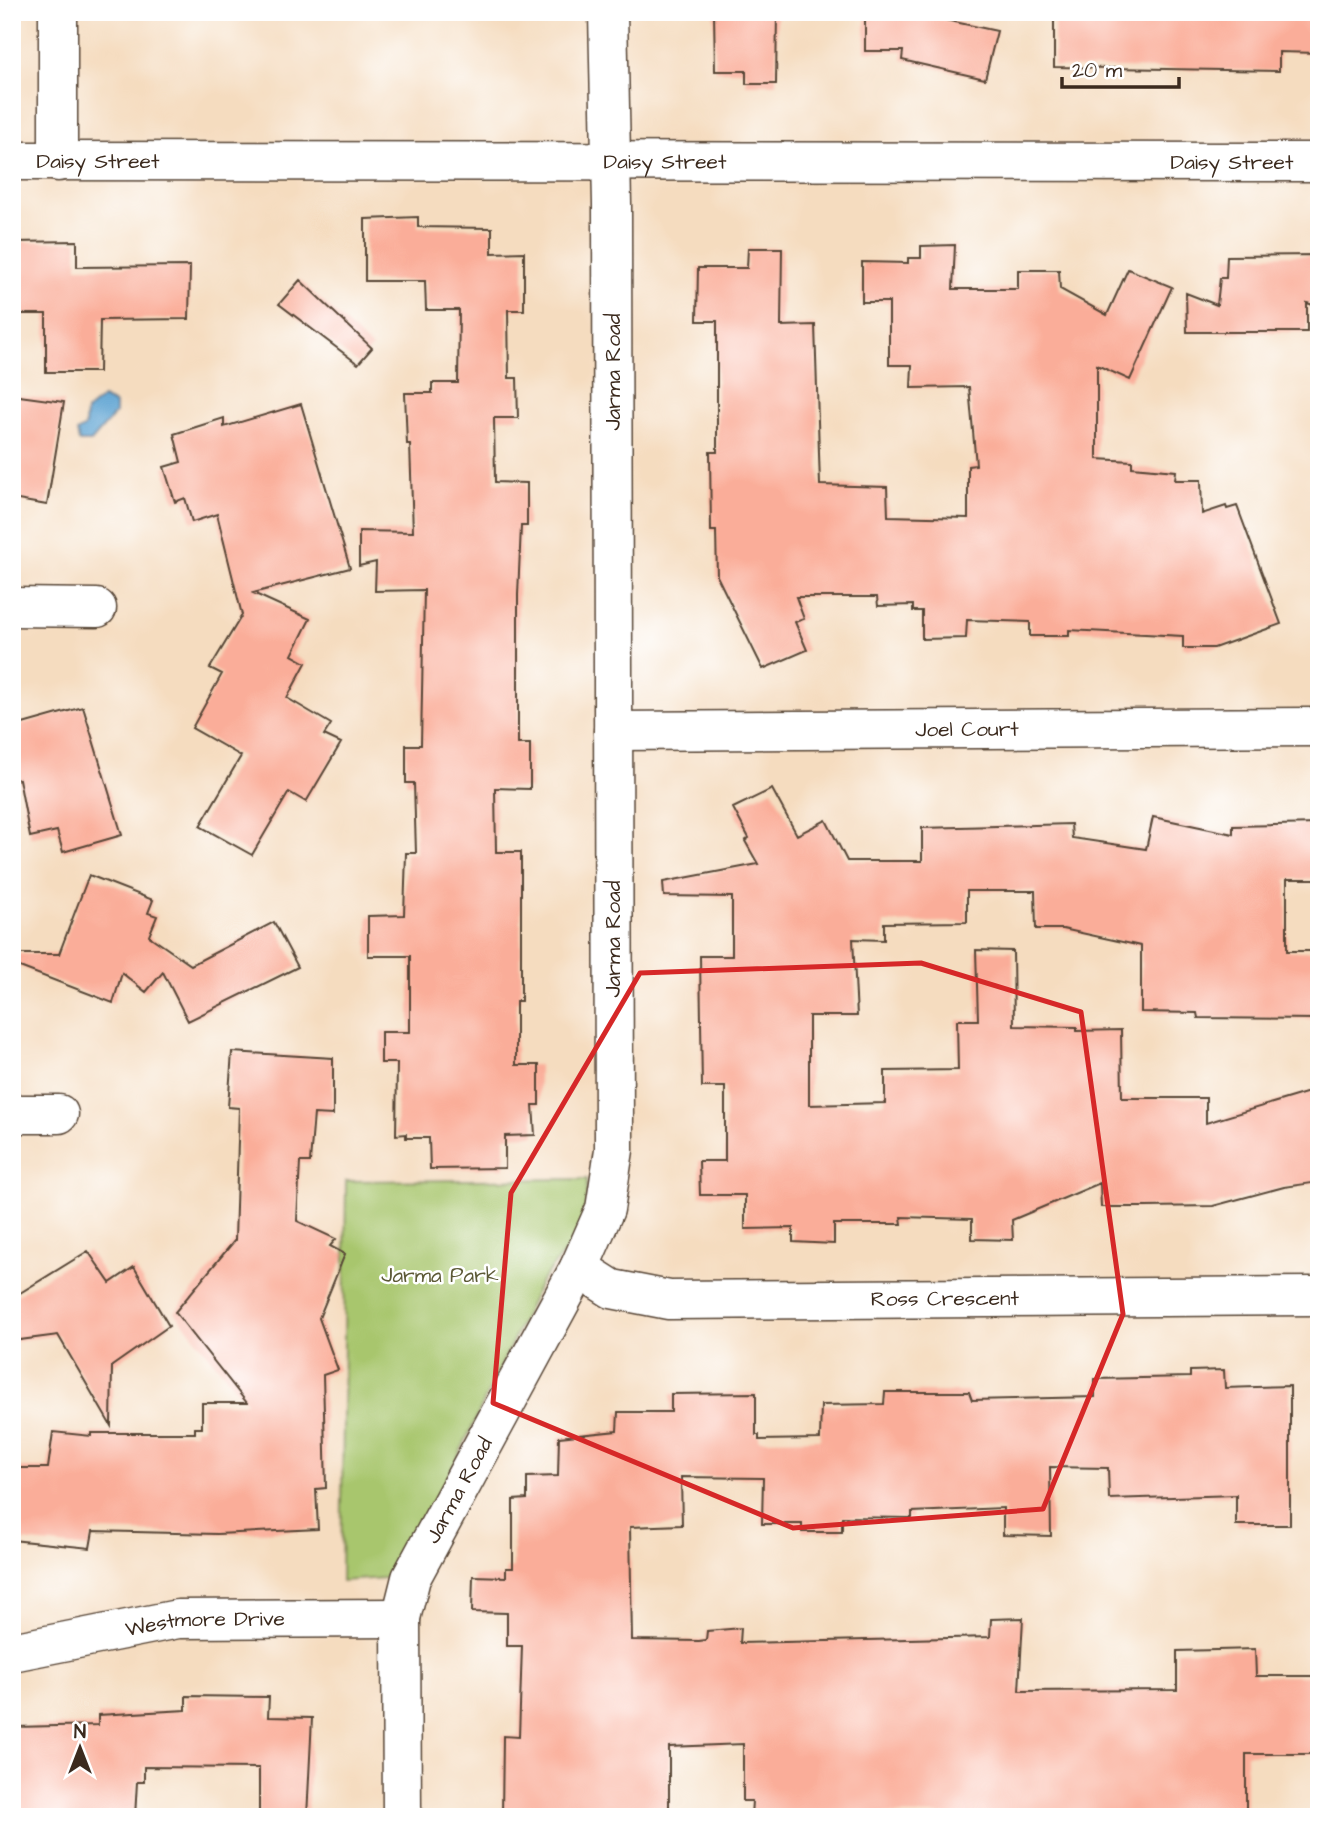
<svg xmlns="http://www.w3.org/2000/svg" width="1331" height="1829" font-family="'Architects Daughter',sans-serif">
  <style>
    .green { fill: #a8c66d; stroke: #727846; stroke-width: 2 }
    .water { fill: #5ba2d1; stroke: #4b6678; stroke-width: 2 }
    .building { fill: #faad99 }
    .lines { fill: none; stroke-linecap: round; stroke-linejoin: round }
    .minor-casing { stroke: #574536; stroke-width: 41 }
    .minor { stroke: #fff; stroke-width: 38 }
    .marked { fill: none; stroke: #d62828; stroke-width: 5; stroke-linejoin: round }
    .labels { text-anchor: middle; stroke-width: 5; stroke-linejoin: round; paint-order: stroke }
    .street-label { font-size: 21px; fill: #3b2a1e; stroke: #fff }
    .park-label { font-size: 21px; fill: #5c5936; stroke: #fff }
  </style>
  <rect width="100%" height="100%" fill="#fff"/>
  <filter id="ink" filterUnits="userSpaceOnUse"><feTurbulence type="fractalNoise" baseFrequency=".0143" numOctaves="2"/><feDisplacementMap in="SourceGraphic" scale="14" xChannelSelector="R" yChannelSelector="G"/><feConvolveMatrix kernelMatrix="1 2 1 2 8 2 1 2 1" color-interpolation-filters="sRGB"/></filter>
  <filter id="wash" filterUnits="userSpaceOnUse"><feTurbulence type="fractalNoise" baseFrequency=".00686" numOctaves="4" result="noise"/><feDisplacementMap in="SourceGraphic" scale="28" xChannelSelector="R" yChannelSelector="G"/><feGaussianBlur stdDeviation="1.57" result="paint"/><feColorMatrix in="noise" values="0 0 0 0 0 0 0 0 0 0 0 0 0 0 0 0 0 1.4 0 .05"/><feComposite in="paint" operator="in"/></filter>
  <g filter="url(#wash)">
    <rect width="100%" height="100%" fill="#f5dcbf"/>
    <path class="green" d="M587 1179 586 1225 540 1283 401 1577 341 1581 346 1181Z"/>
    <path class="water" d="M102 398 115 404V414L91 442H79L77 432 85 427 86 411Z"/>
    <g id="blocks">
      <path class="building" d="M714 12H777L776 84H746V71H715Z
        M865 12H908L997 31 985 79 902 60 903 51H865Z
        M1212 12H1319V53L1279 52V71L1054 67V16L1211 18Z
        M418 217V227L492 228V253L524 252V310H508L509 378H517L518 418H494L495 482 527 483V526H521L518 595V744H530V789L495 788 496 852H521V1001H516V1065H539V1105H533L535 1135 505 1136V1168L430 1169 429 1138H406V1134L396 1135 397 1063H381V1032H410V956H368V916L404 915 406 853H416L414 783H406V745H421L424 590 375 591 376 562 359 566V531L413 532 410 444H407L405 393H432V383H458L459 310H426L425 281H365V219Z
        M77 241V267L190 266 189 319 100 320 99 372H46V314H12V242Z
        M955 245 953 289H1018V270H1059L1060 289 1107 315 1128 269 1172 287 1130 380 1097 365V459L1132 461V467L1176 471 1175 480H1201L1202 514 1226 506 1227 509 1237 506 1281 624 1214 648H1183V636L1069 630V636H1030V622L967 620 966 638 922 639V611H913V605L878 606 877 597H796L804 619 795 622 807 650 763 669 717 576 716 531H711L710 452H717V321H697L698 268H747L748 248H782L781 326 815 325 820 485 887 487 888 516 968 518V466L976 465 969 387 911 388 912 365H889V302H862V262L908 263V258H921V246Z
        M1319 255V307L1307 303V332H1187L1186 293 1217 305 1220 278H1226L1227 256Z
        M300 280 372 348 358 364 279 304Z
        M12 395 64 402 47 505 12 499Z
        M301 404 350 568 253 593 310 619 292 655 306 663 287 698 331 724 324 735 341 743 306 802 289 792 252 855 200 826 241 756 192 728 222 674 210 668 242 615 217 514 192 522 185 498 175 502 164 467 181 462 174 434 224 418V427Z
        M83 707 122 835 63 852 57 831 30 837 19 779 12 781V727Z
        M772 789 797 835 826 820 847 861H922V828L1071 824 1072 838 1146 849 1153 817 1233 834V826L1319 824V879H1287V951H1319V1019L1198 1018 1197 1013 1141 1012V946L1063 929H1036L1035 891H967V922L884 923V940L853 939 857 1016H809V1105L885 1103V1071L958 1070 957 1020H978L976 950 1013 951 1014 1026 1077 1027V1031L1121 1030 1122 1098H1206V1123L1319 1089V1182L1284 1187 1213 1206 1146 1207H1101L1100 1183 1012 1220 1013 1240 972 1239V1219L901 1217 902 1224H834V1244L793 1242V1228L745 1229V1195H700L699 1161H725V1087H702L700 956H732V897L664 896 663 882 758 864 745 841 749 838 733 808Z
        M89 875 153 900 148 913 157 916 149 936 191 965 274 922 298 967 188 1021 163 972 146 992 122 973 113 1003 12 964V954H59Z
        M232 1052 333 1058V1115L314 1114 310 1162H300L297 1221 336 1239 330 1246 345 1254 319 1318 338 1370 323 1375 326 1488 316 1489 318 1529 217 1534 93 1531 90 1548 12 1540V1468H48L53 1432 91 1436V1433H195V1428H202V1403H247L175 1312 235 1240 239 1108 228 1107Z
        M88 1251 110 1283 134 1267 169 1326 112 1366 111 1426 58 1335 12 1341V1298Z
        M1224 1370 1225 1388 1290 1386V1525H1236V1495L1109 1499 1108 1468 1050 1467 1051 1536 1003 1535V1508L912 1512V1518L842 1517V1532H802V1524H762L763 1478 681 1477 682 1525 630 1527 632 1640 699 1641 706 1640 707 1631 741 1628 740 1643 990 1637 991 1619 1023 1618 1019 1691 1177 1690V1651L1255 1649 1256 1676H1319V1754H1246V1817L793 1814V1817H756L751 1816 752 1801H743V1744L669 1747V1817H502L503 1736 519 1737 522 1646H507V1613L472 1612 473 1576 506 1577V1568H513V1500L527 1499V1477L558 1476 559 1437 617 1431 618 1412H671V1394L756 1393V1435H759V1440L820 1439 821 1405 884 1404 885 1392H969L972 1400 1095 1397V1379L1190 1377V1371Z
        M186 1696 269 1697 268 1717 312 1718 307 1817H259V1768L144 1767V1782H137L135 1817H12L15 1727 98 1725V1715L186 1710Z"/>
    </g>
  </g>
  <g filter="url(#ink)">
    <use href="#blocks" fill-opacity="0" stroke="#574536" stroke-width="2"/>
    <g class="lines">
      <defs>
        <g id="minor">
          <path d="M58 12V162"/>
          <path id="s1" d="M12 161 1319 162"/>
          <path d="M12 607 97 608"/>
          <path id="s2" d="M613 731 1319 727"/>
          <path d="M12 1114H59"/>
          <path id="s3" d="M579 1268 612 1289 669 1300 1319 1296"/>
          <path id="s4" d="M12 1652 178 1619 401 1618"/>
          <path id="s5" d="M402 1817 401 1618 411 1578 579 1268 605 1209 614 1150 612 204 608 12"/>
        </g>
      </defs>
      <use href="#minor" class="minor-casing"/>
      <use href="#minor" class="minor"/>
    </g>
  </g>
  <path class="marked" d="M921 963 1081 1012 1123 1314 1043 1509 793 1528 493 1403 511 1193 640 973Z"/>
  <g class="labels">
    <g class="street-label">
      <text dy="7" stroke="none"><textPath href="#s1" startOffset="86">Daisy Street</textPath></text>
      <text dy="7" stroke="none"><textPath href="#s1" startOffset="653">Daisy Street</textPath></text>
      <text dy="7" stroke="none"><textPath href="#s1" startOffset="1220">Daisy Street</textPath></text>
      <text transform="translate(613 372) rotate(-90)" y="7">Jarma Road</text>
      <text dy="7" stroke="none"><textPath href="#s2" startOffset="354">Joel Court</textPath></text>
      <text transform="translate(613 939) rotate(-90)" y="7">Jarma Road</text>
      <text dy="7" stroke="none"><textPath href="#s3" startOffset="373">Ross Crescent</textPath></text>
      <text dy="7" stroke="none"><textPath href="#s5" startOffset="340">Jarma Road</textPath></text>
      <text dy="7" stroke="none"><textPath href="#s4" startOffset="196">Westmore Drive</textPath></text>
    </g>
    <g class="park-label">
      <text x="440" y="1282">Jarma Park</text>
    </g>
  </g>
  <rect width="1331" height="1829" fill="none" stroke="#fff" stroke-width="42"/>
  <g transform="translate(80 1748)" stroke="#ffffff" stroke-width="5" paint-order="stroke">
  <path d="M0-5L12 26L0 18L-12 26Z" fill="#3b2a1e"/>
  <text y="-10" font-size="19" font-weight="bold" text-anchor="middle" fill="#3b2a1e">N</text>
  </g>
  <path d="M1062 77v10h117v-10" fill="none" stroke="#3b2a1e" stroke-width="3.5"/>
  <text x="1072" y="77" font-size="21" fill="#3b2a1e" stroke="#ffffff" stroke-width="5" paint-order="stroke">20 m</text>
</svg>
